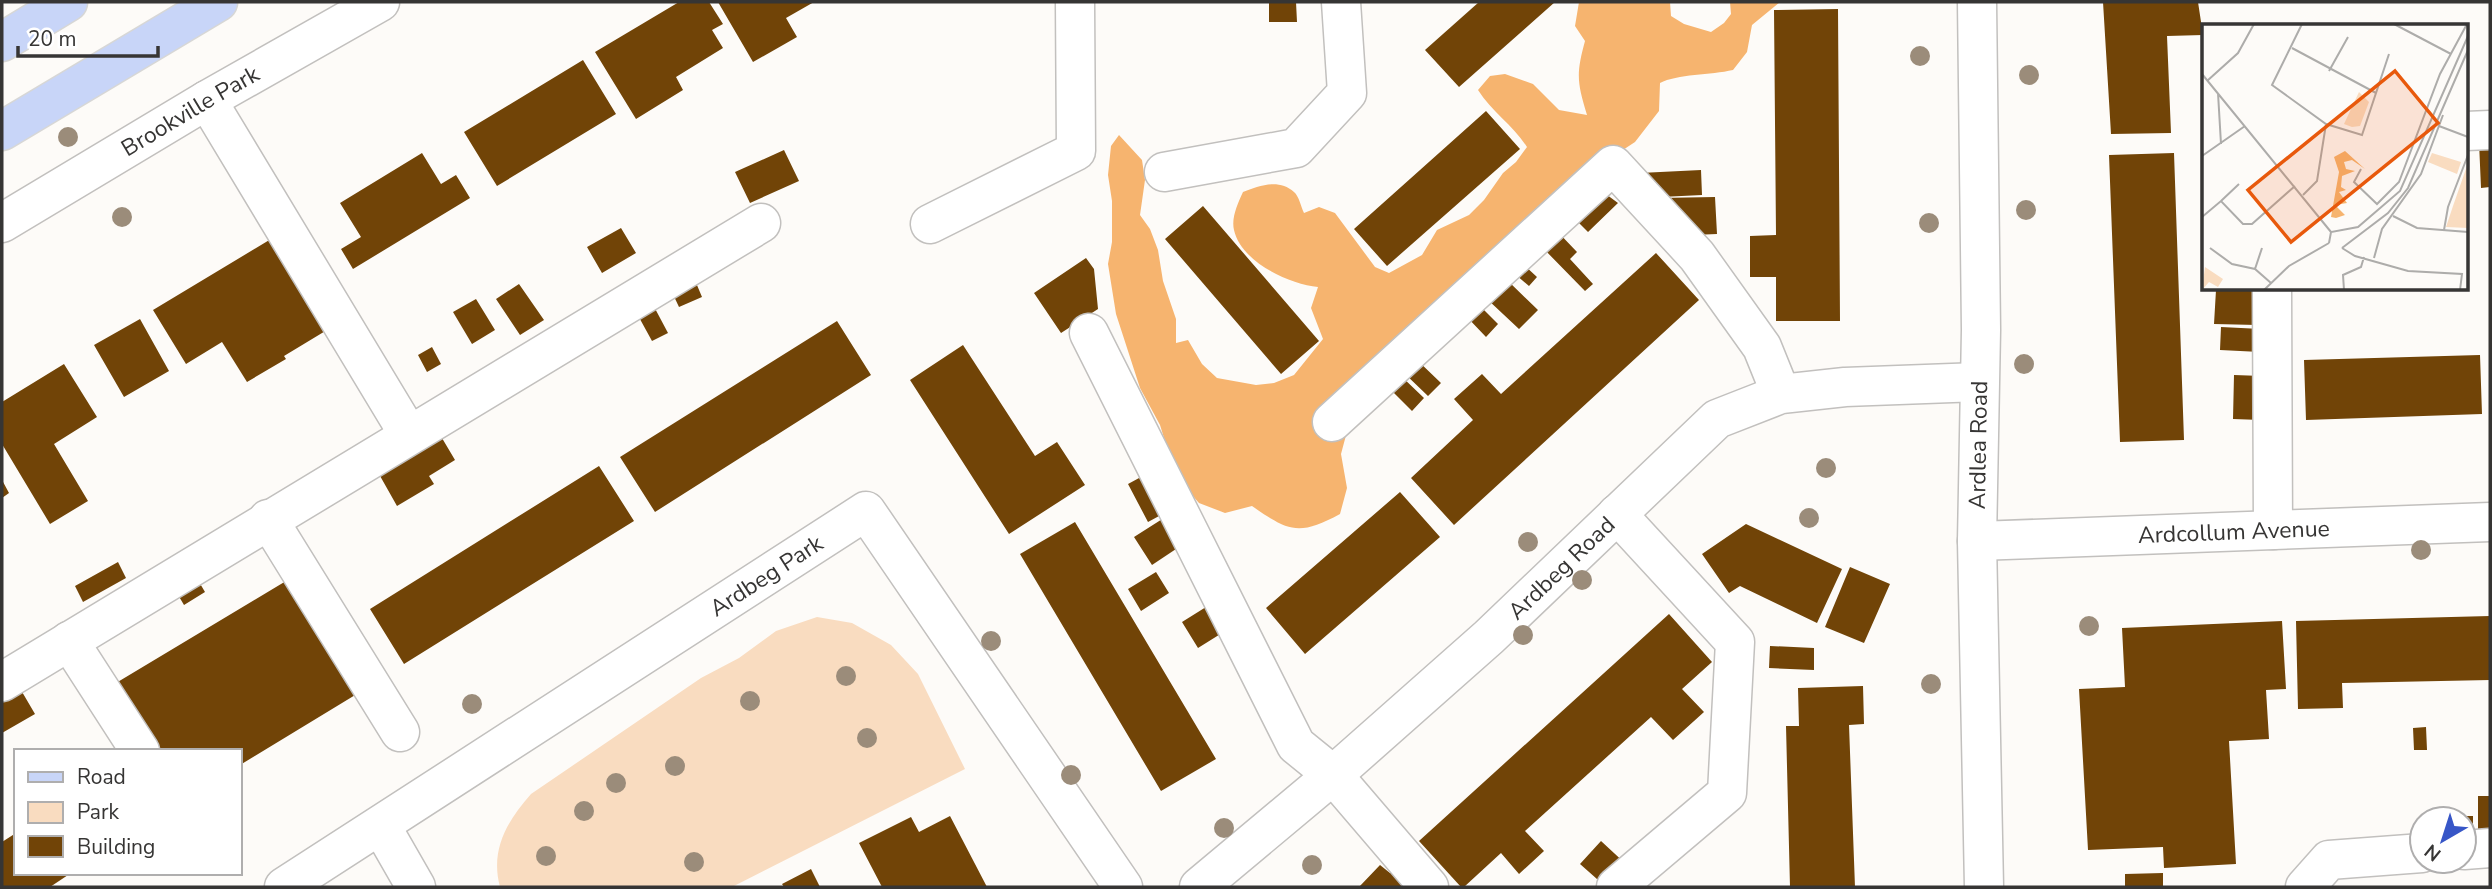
<svg xmlns="http://www.w3.org/2000/svg" width="2492" height="889" font-family="'Nunito Sans',sans-serif">
  <style>
    .green { fill: #f9dcc0 }
    .forest { fill: #f6b46f }
    .building { fill: #714407 }
    .lines { fill: none; stroke-linecap: round; stroke-linejoin: round }
    .minor-casing { stroke: #c2c0be; stroke-width: 41 }
    .major-casing { stroke: #d7d7d6; stroke-width: 41 }
    .minor { stroke: #fff; stroke-width: 38 }
    .major { stroke: #c8d5f8; stroke-width: 38 }
    .tree { fill: #9b8c7a }
    .labels { text-anchor: middle; stroke-width: 7; stroke-linejoin: round; paint-order: stroke }
    .street-label { font-size: 23px; fill: #363534; stroke: #fff }
    .inset-road { fill: none; stroke: #adacaa; stroke-width: 2 }
    .view { fill: #e8590c; fill-opacity: 0.15; stroke: #e8590c; stroke-width: 3.5 }
    .inset-edge { fill: none; stroke: #363534; stroke-width: 3.5 }
  </style>
  <rect width="100%" height="100%" fill="#fdfbf8"/>
  <path class="green" d="M817 617 852 623 891 645 918 674 965 769 732 887H500C490 850 507 821 531 794L701 678 739 658 776 631Z"/>
  <path class="forest" d="M1579 2H1670L1671 16 1684 24 1711 32 1724 23 1731 14 1730 2H1780L1752 25 1747 52 1733 70C1711 75 1677 74 1660 83L1659 111 1635 142 1597 167 1349 424 1341 454 1347 488 1340 514C1299 536 1289 532 1252 506L1225 513 1199 503 1185 487 1170 457 1160 425 1140 388 1116 314 1108 264 1112 242V201L1108 175 1111 146 1119 135 1142 160 1145 180 1140 215 1150 229 1158 250 1163 281 1176 319V343L1188 340 1202 364 1217 378 1256 385 1274 383 1294 375 1323 339 1311 308 1318 287C1289 284 1241 262 1234 230 1231 218 1238 203 1243 192 1258 186 1279 178 1294 192 1299 196 1301 207 1304 213L1319 207 1335 213 1375 267 1389 273 1422 255 1437 230 1469 215 1484 200 1503 173 1516 162 1527 147C1513 125 1492 112 1478 90L1490 76 1505 74 1533 84 1559 110 1587 115C1577 82 1576 74 1585 41L1575 26Z"/>
  <path class="building" d="M679 2H709L723 24 712 30 723 48 676 77 683 90 636 119 595 52Z
    M718 2H814L786 18 797 37 753 62Z
    M1269 2H1296L1297 22H1269Z
    M1479 2H1555L1459 87 1425 50Z
    M2103 2H2198L2203 35 2167 36 2171 133 2111 134Z
    M1838 9 1840 321H1776V277H1750V236L1776 235 1774 10Z
    M583 60 616 114 497 186 464 132Z
    M1486 111 1520 149 1387 266 1354 229Z
    M2479 142H2490V187L2481 188Z
    M784 150 799 181 750 203 735 172Z
    M422 153 441 184 456 175 470 198 353 269 341 249 361 237 340 203Z
    M2174 153 2184 440 2120 442 2109 155Z
    M1701 170 1702 195 1661 197 1640 173Z
    M1599 189 1618 203 1588 232 1572 216Z
    M1715 197 1717 234 1693 235 1659 198Z
    M1203 206 1319 341 1281 374 1165 239Z
    M621 228 636 253 602 273 587 247Z
    M1555 229 1577 252 1570 259 1593 284 1585 291 1540 245Z
    M271 239 327 330 284 356 286 359 247 382 222 342 186 364 153 310Z
    M1656 253 1699 300 1454 525 1411 478 1473 420 1454 399 1482 374 1501 394Z
    M1086 258 1094 269 1098 309 1061 333 1034 293Z
    M1524 265 1537 277 1529 286 1516 275Z
    M694 278 702 297 679 307 670 288Z
    M1506 279 1538 310 1519 329 1487 299Z
    M519 284 544 320 520 335 496 299Z
    M2216 290 2258 291 2257 325 2214 324Z
    M476 299 495 330 472 344 453 312Z
    M651 301 668 333 652 341 635 310Z
    M1477 303 1498 324 1486 337 1465 315Z
    M140 319 169 371 124 397 94 345Z
    M837 321 871 375 655 512 620 457Z
    M2221 327 2261 329 2260 352 2220 350Z
    M963 345 1035 456 1057 442 1085 485 1009 534 910 380Z
    M432 347 441 364 427 372 418 355Z
    M2480 355 2482 414 2306 420 2304 360Z
    M1416 359 1441 383 1428 396 1403 372Z
    M64 364 97 417 54 444 88 501 50 524 2 444V402Z
    M1400 375 1424 398 1412 411 1388 387Z
    M2234 375 2262 376 2261 420 2233 419Z
    M439 433 455 460 429 476 434 484 397 506 375 467Z
    M599 466 634 521 404 664 370 609Z
    M1152 471 1172 509 1148 522 1128 484Z
    M2 480 9 493 2 498Z
    M1400 492 1440 537 1305 654 1266 608Z
    M1167 516 1185 543 1152 565 1134 537Z
    M1075 522 1216 759 1161 791 1020 554Z
    M1746 524 1842 569 1817 623 1740 586 1729 593 1702 554Z
    M118 562 126 578 83 602 75 586Z
    M1850 567 1890 584 1864 643 1825 627Z
    M192 570 205 592 184 605 171 583Z
    M301 572 370 686 240 765V751H157L116 683Z
    M1156 572 1169 593 1141 611 1128 589Z
    M1214 602 1230 628 1198 648 1182 622Z
    M1669 614 1712 662 1682 689 1704 712 1673 740 1651 717 1525 831 1544 851 1519 874 1501 853 1464 887H1461L1419 841Z
    M2490 616V680L2342 683 2343 708 2298 709 2296 621Z
    M2282 621 2286 689 2266 690 2269 739 2229 741 2236 864 2164 868 2163 847 2088 850 2079 689 2125 687 2122 628Z
    M1770 646 1814 648V670L1769 668Z
    M18 685 35 714 2 733V694Z
    M1863 686 1864 724 1849 725 1855 887H1790L1786 726H1799L1798 688Z
    M2426 727 2427 750H2414L2413 728Z
    M2478 796H2490V836H2478Z
    M950 816 987 887H882L859 843 911 817 919 832Z
    M2463 816H2473V831H2464Z
    M16 833V873H71L50 887H2V842Z
    M1601 841 1628 866 1606 887 1580 864Z
    M1399 864 1422 887H1359L1380 865 1390 873Z
    M811 869 820 887H784L782 884Z
    M2163 873V887H2125V874Z"/>
  <g class="lines">
    <defs>
      <g id="minor">
        <path d="M1977 2 1981 330 1977 541 1984 887"/>
        <path d="M207 100 409 435"/>
        <path d="M2466 131 2490 130"/>
        <path d="M1164 172 1296 148 1347 93 1341 2"/>
        <path id="s1" d="M2 223 207 100 380 2"/>
        <path d="M930 224 1076 151 1075 2"/>
        <path d="M2272 289 2273 530"/>
        <path d="M1089 333 1296 745 1333 775 1429 887"/>
        <path d="M1332 422 1613 165 1697 256 1762 347 1781 394"/>
        <path d="M268 519 400 732"/>
        <path id="s2" d="M1977 541 2490 522"/>
        <path d="M69 641 140 751"/>
        <path d="M2 682 761 223"/>
        <path d="M381 826 416 887"/>
        <path d="M2464 850 2490 848"/>
        <path id="s3" d="M284 887 866 511 1123 887"/>
        <path id="s4" d="M1199 887 1333 775 1489 637 1717 419 1781 394 1845 387 1979 382"/>
        <path d="M1616 887 1727 793 1735 642 1617 514"/>
        <path d="M2305 887 2329 860 2422 853"/>
      </g>
      <path id="major" d="M2 42 68 2
        M2 131 218 2"/>
    </defs>
    <use href="#minor" class="minor-casing"/>
    <use href="#major" class="major-casing"/>
    <use href="#minor" class="minor"/>
    <use href="#major" class="major"/>
  </g>
  <g class="tree">
    <circle cx="1920" cy="56" r="10"/>
    <circle cx="2029" cy="75" r="10"/>
    <circle cx="68" cy="137" r="10"/>
    <circle cx="2026" cy="210" r="10"/>
    <circle cx="122" cy="217" r="10"/>
    <circle cx="1929" cy="223" r="10"/>
    <circle cx="2024" cy="364" r="10"/>
    <circle cx="1826" cy="468" r="10"/>
    <circle cx="1809" cy="518" r="10"/>
    <circle cx="1528" cy="542" r="10"/>
    <circle cx="2421" cy="550" r="10"/>
    <circle cx="1582" cy="580" r="10"/>
    <circle cx="2089" cy="626" r="10"/>
    <circle cx="1523" cy="635" r="10"/>
    <circle cx="991" cy="641" r="10"/>
    <circle cx="846" cy="676" r="10"/>
    <circle cx="1931" cy="684" r="10"/>
    <circle cx="750" cy="701" r="10"/>
    <circle cx="472" cy="704" r="10"/>
    <circle cx="867" cy="738" r="10"/>
    <circle cx="675" cy="766" r="10"/>
    <circle cx="1071" cy="775" r="10"/>
    <circle cx="616" cy="783" r="10"/>
    <circle cx="584" cy="811" r="10"/>
    <circle cx="1224" cy="828" r="10"/>
    <circle cx="546" cy="856" r="10"/>
    <circle cx="694" cy="862" r="10"/>
    <circle cx="1312" cy="865" r="10"/>
  </g>
  <g class="labels">
    <g class="street-label">
      <text dy="8" stroke="none"><textPath href="#s1" startOffset="219">Brookville Park</textPath></text>
      <text transform="translate(1978 445) rotate(-89)" y="8">Ardlea Road</text>
      <text dy="8" stroke="none"><textPath href="#s2" startOffset="257">Ardcollum Avenue</textPath></text>
      <text dy="8" stroke="none"><textPath href="#s4" startOffset="483">Ardbeg Road</textPath></text>
      <text dy="8" stroke="none"><textPath href="#s3" startOffset="574">Ardbeg Park</textPath></text>
    </g>
  </g>
  <g transform="translate(2202 24)">
    <rect width="266" height="266" fill="#fdfbf8"/>
    <path d="M157 68 167 78 158 102 150 103 142 100ZM230 129 259 138 255 150 226 138ZM266 139V204L244 203 251 182ZM3 243 21 255 16 263 7 258 0 266Z" fill="#f9dcc0"/>
    <path d="M143 127 163 145 150 136 142 138 144 145 153 147 140 152 139 163 144 166 137 168 145 179 133 181 143 191 134 194 129 193 137 148 132 133Z" fill="#f6b46f"/>
    <path class="inset-road" d="M100 0 70 61 124 100 160 111 187 30M192 0 249 30M90 24 174 69M127 47 146 13M0 50 129 208M5 57 36 29 52 0M16 69 19 120M237 102 266 113M0 132 43 102M159 145 152 158 175 180 197 158 238 50 265 0M101 171 115 157 124 100M19 177 37 160M191 192 215 204 266 208M0 193 19 177 41 200H50L93 162M242 206 246 183 266 131M127 219 129 208 156 203 198 167 266 12M8 224 30 240 53 245 69 259M140 224 186 189 206 164 266 26M140 224 153 232 206 247 260 250 258 266M172 234 180 205 219 150 241 91M53 245 60 224M62 266 87 242 127 219M142 266 141 251 159 243 162 233"/>
    <path class="view" d="M193 47 236 99 89 218 46 166Z"/>
    <rect width="266" height="266" class="inset-edge"/>
  </g>
  <rect width="2492" height="889" fill="none" stroke="#363534" stroke-width="7"/>
  <rect x="14" y="749" width="228" height="126" fill="#ffffff" stroke="#afaeae" stroke-width="2"/>
  <rect x="28" y="772" width="35" height="10" fill="#c8d5f8" stroke="#afaeae" stroke-width="2"/>
  <text x="77" y="784" font-size="21" fill="#363534">Road</text>
  <rect x="28" y="802" width="35" height="21" fill="#f9dcc0" stroke="#afaeae" stroke-width="2"/>
  <text x="77" y="819" font-size="21" fill="#363534">Park</text>
  <rect x="28" y="836" width="35" height="21" fill="#714407" stroke="#afaeae" stroke-width="2"/>
  <text x="77" y="854" font-size="21" fill="#363534">Building</text>
  <g transform="translate(2443 840) rotate(219)"><circle r="33" fill="#ffffff" stroke="#afaeae" stroke-width="2"/>
  <path d="M0-5L12 26L0 18L-12 26Z" fill="#3756c7"/>
  <text y="-10" font-size="19" font-weight="bold" text-anchor="middle" fill="#363534">N</text>
  </g>
  <path d="M18 46v10h140v-10" fill="none" stroke="#363534" stroke-width="3.5"/>
  <text x="28" y="46" font-size="21" fill="#363534" stroke="#ffffff" stroke-width="5" paint-order="stroke">20 m</text>
</svg>
